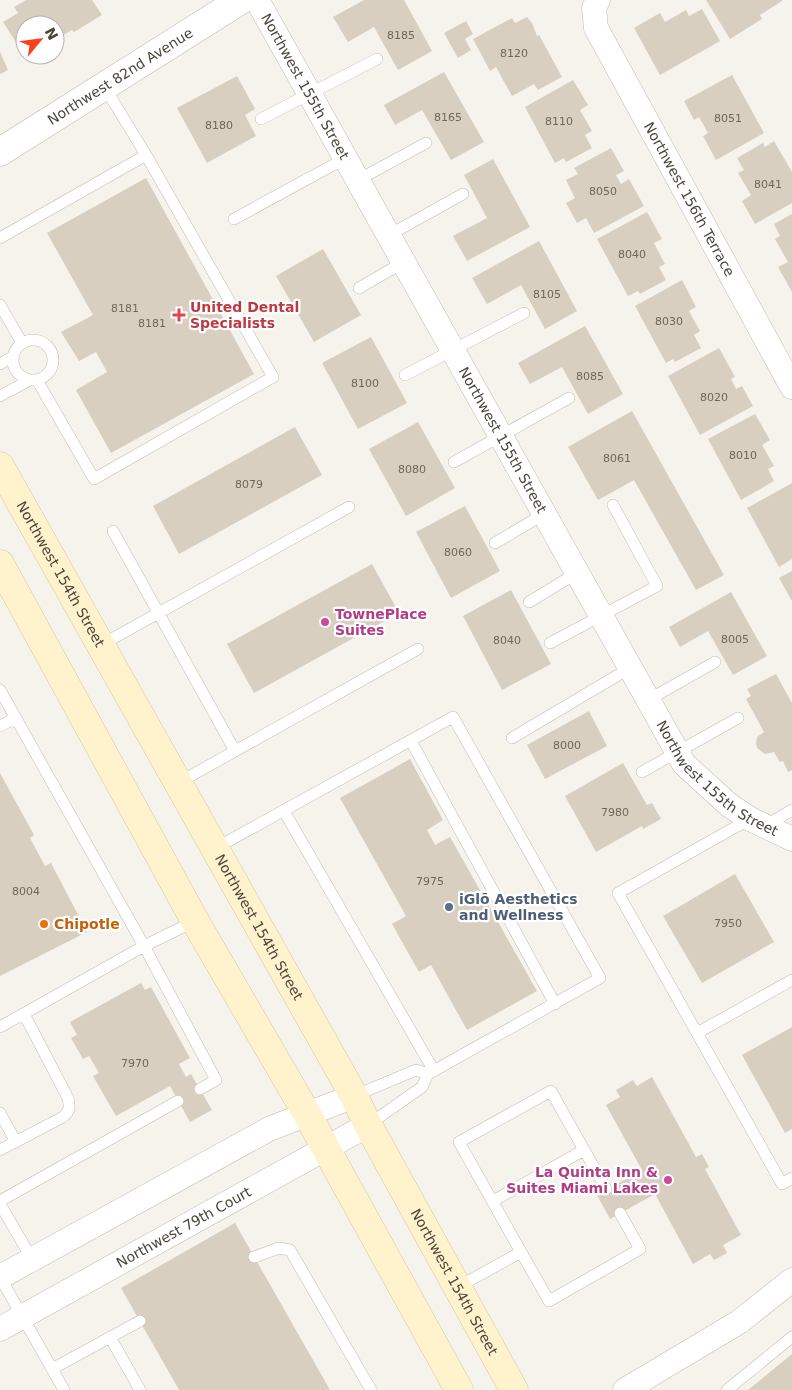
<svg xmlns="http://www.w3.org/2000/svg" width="792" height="1390" font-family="'DejaVu Sans',sans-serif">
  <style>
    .building { fill: #d8cfc1 }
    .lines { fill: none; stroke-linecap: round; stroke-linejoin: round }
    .service-casing { stroke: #c2bbae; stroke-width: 12 }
    .minor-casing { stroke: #c2bbae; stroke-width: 25 }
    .tertiary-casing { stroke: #c2bbae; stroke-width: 29 }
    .secondary-casing { stroke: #d6c79b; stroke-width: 29 }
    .service { stroke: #fff; stroke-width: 11 }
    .minor { stroke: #fff; stroke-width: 24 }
    .tertiary { stroke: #fff; stroke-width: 28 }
    .secondary { stroke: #fff3cd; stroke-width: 28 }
    .health-dot { fill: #e0444e; stroke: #fff; stroke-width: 2 }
    .hotel-dot { fill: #d1479c; stroke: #fff; stroke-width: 2 }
    .service-dot { fill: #5c6f8a; stroke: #fff; stroke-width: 2 }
    .food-dot { fill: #e8710a; stroke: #fff; stroke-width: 2 }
    .labels { text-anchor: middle; stroke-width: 4.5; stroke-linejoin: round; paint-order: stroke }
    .number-label { font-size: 11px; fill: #6e675b }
    .street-label { font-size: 14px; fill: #4b4439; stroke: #fff }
    .health-label { font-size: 14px; font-weight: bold; fill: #be3a42; stroke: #fff; text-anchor: start }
    .hotel-label { font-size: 14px; font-weight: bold; fill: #b23c85; stroke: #fff; text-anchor: start }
    .service-label { font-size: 14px; font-weight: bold; fill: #4e5e75; stroke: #fff; text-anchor: start }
    .food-label { font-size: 14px; font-weight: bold; fill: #c56008; stroke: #fff; text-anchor: start }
  </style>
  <rect width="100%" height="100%" fill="#f6f3ec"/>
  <path class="building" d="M26 0H92L102 15 74 32 72 30 55 40V25H25V44L19 47 3 22 18 13 14 7Z
    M364 0H404L432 51 398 70 374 27 348 42 333 17Z
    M706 0H782V1L760 15 762 19 730 39Z
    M702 9 720 41 660 75 634 28 660 13 665 22 686 10 689 16Z
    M527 17 532 23 537 36 539 35 562 77 538 90 534 84 512 96 496 67 490 71 473 39 512 18 515 23Z
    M466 21 473 34 465 39 471 50 458 58 444 33Z
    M0 52 8 70 0 74Z
    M444 72 484 142 451 160 422 110 395 125 384 105Z
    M732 75 764 133 716 160 703 136 708 133 699 117 694 120 684 101Z
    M237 76 255 109 245 115 256 136 207 163 177 108Z
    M573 80 588 105 580 110 592 131 585 135 592 148 566 162 564 158 555 163 525 107Z
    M774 141 792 172V203L755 224 742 201 751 195 738 173 744 170 737 158 763 143 765 147Z
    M611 148 624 171 616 175 621 184 629 179 644 206 594 233 586 218 577 223 566 203 575 198 566 180 578 174 574 168Z
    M493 159 530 227 467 261 453 236 487 218 464 175Z
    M146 178 254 374 111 453 76 390 107 372 96 352 79 361 61 332 93 315 47 233Z
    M647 212 662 239 654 243 665 264 659 267 666 280 640 294 638 291 628 296 597 239Z
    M792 214V292L778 267 788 262 775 239 780 236 774 224Z
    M539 241 577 311 545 329 521 285 487 304 472 278Z
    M323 249 361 315 314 342 276 276Z
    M682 280 696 307 689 311 700 331 694 335 701 348 675 362 673 359 666 363 635 306Z
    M585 326 623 394 588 414 562 367 530 384 518 363Z
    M371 337 407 403 358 429 322 363Z
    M719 348 735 377 731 379 736 389 742 386 753 406 700 435 668 376Z
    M632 411 724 575 696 590 634 480 598 500 568 447Z
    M755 414 770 440 762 445 774 466 768 469 774 481 741 500 708 439Z
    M418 422 455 488 406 516 369 449Z
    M295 427 322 475 179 554 153 506Z
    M792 483V559L779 567 747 508Z
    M465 506 500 571 451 598 416 532Z
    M372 564 399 613 254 693 227 644Z
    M792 571V601L779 578Z
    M511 590 551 664 502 690 463 616Z
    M731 592 767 656 733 675 708 631 680 647 669 627Z
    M776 674 792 703V770L788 772 783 761 780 762 774 752 765 754 757 748 756 744 757 737 764 732 746 699 751 696 747 689Z
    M589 711 607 746 545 779 527 745Z
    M410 759 443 820 427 830 435 845 450 837 537 991 467 1030 431 965 419 972 392 924 406 916 340 798Z
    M623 763 647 805 652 803 661 819 643 829 642 826 596 852 565 796Z
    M0 773 34 835 30 838 45 866 51 863 87 932 0 976Z
    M735 874 774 942 702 983 663 916Z
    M141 983 145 990 151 987 190 1058 179 1064 186 1077 191 1074 212 1110 190 1122 170 1086 116 1116 93 1076 99 1073 89 1056 83 1059 71 1038 77 1035 70 1022Z
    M792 1027V1129L785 1133 742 1055Z
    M652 1077 696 1157 702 1154 709 1167 705 1169 741 1235 723 1245 727 1253 714 1260 710 1254 693 1264 655 1194 610 1219 597 1195 642 1170 606 1105 620 1097 616 1090 633 1080 637 1086Z
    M235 1223 330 1390H179L121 1288Z
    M792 1354V1390H748Z"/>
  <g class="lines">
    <defs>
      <path id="service" d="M104 86 146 155
        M261 119 377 59
        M358 180 426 143
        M234 219 346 158
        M389 235 463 194
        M0 238 146 155 273 377 94 479 37 380
        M359 288 404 262
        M0 305 22 343
        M13 360a20 20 0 1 1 40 0a20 20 0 1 1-40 0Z
        M0 364 14 356
        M405 375 524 313
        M0 396 30 380
        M454 462 569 398
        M113 531 235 751 418 649
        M495 543 544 514
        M529 602 577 573
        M550 643 657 586 613 505
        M101 645 349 507
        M0 690 144 946 195 921
        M648 700 715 662
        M0 726 16 718
        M512 738 630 668
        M411 741 555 1004
        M642 772 738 718
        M178 783 235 751
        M284 811 434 1071
        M750 819 618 893 782 1184 792 1178
        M765 826 792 810
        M214 849 453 717 600 978 428 1074 422 1087 368 1125
        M0 1027 144 946 216 1080 200 1089
        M697 1033 792 980
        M354 1096 416 1070 428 1074
        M0 1113 16 1142
        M0 1150 63 1117C70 1111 70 1107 68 1098L24 1014
        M0 1201 178 1101
        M493 1201 584 1150
        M0 1204 32 1259
        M521 1252 459 1142 551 1091 606 1189
        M254 1257 279 1248 290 1250 371 1390
        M0 1277 64 1390
        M458 1287 521 1252 549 1301 640 1249 620 1213
        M110 1337 140 1390
        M52 1369 140 1321
        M727 1390 792 1337"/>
      <g id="minor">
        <path id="s1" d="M257 0 684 764 729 805 750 819 792 839"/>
        <path id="s2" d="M598 0 594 8 596 28 792 387"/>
        <path d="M0 1277 269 1129 354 1096"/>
        <path id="s3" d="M0 1329 368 1125"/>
        <path d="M625 1390 739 1322 792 1280"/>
      </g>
      <g id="tertiary">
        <path id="s4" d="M0 152 241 0"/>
      </g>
      <g id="secondary">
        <path id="s5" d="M0 466 354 1096 368 1125 514 1390"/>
        <path d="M0 564 195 921 307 1114 459 1390"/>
      </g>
    </defs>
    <use href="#service" class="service-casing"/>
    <use href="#minor" class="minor-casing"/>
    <use href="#tertiary" class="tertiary-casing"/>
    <use href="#secondary" class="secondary-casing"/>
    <use href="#service" class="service"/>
    <use href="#minor" class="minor"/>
    <use href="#tertiary" class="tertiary"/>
    <use href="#secondary" class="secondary"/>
  </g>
  <path class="health-dot" d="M176.5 307.5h5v5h5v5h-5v5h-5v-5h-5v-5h5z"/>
  <g class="hotel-dot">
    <circle cx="325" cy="622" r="5"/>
    <circle cx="668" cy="1180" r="5"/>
  </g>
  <circle class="service-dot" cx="449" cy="907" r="5"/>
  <circle class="food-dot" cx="44" cy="924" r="5"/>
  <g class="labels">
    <g class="number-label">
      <text x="401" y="39">8185</text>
      <text x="514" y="57">8120</text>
      <text x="448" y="121">8165</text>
      <text x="728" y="122">8051</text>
      <text x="559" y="125">8110</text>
      <text x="219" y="129">8180</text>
      <text x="768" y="188">8041</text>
      <text x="603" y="195">8050</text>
      <text x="632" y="258">8040</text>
      <text x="547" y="298">8105</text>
      <text x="125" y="312">8181</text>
      <text x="669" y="325">8030</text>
      <text x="152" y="327">8181</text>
      <text x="590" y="380">8085</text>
      <text x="365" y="387">8100</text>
      <text x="714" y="401">8020</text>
      <text x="743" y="459">8010</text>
      <text x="617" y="462">8061</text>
      <text x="412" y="473">8080</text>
      <text x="249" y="488">8079</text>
      <text x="458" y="556">8060</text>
      <text x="735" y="643">8005</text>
      <text x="507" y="644">8040</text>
      <text x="567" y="749">8000</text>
      <text x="615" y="816">7980</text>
      <text x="430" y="885">7975</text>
      <text x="26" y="895">8004</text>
      <text x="728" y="927">7950</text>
      <text x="135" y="1067">7970</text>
    </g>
    <g class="street-label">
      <text dy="5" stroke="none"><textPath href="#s4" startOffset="142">Northwest 82nd Avenue</textPath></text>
      <text dy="5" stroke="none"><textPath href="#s1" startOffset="99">Northwest 155th Street</textPath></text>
      <text dy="5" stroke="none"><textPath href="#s2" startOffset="224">Northwest 156th Terrace</textPath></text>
      <text dy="5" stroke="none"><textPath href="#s1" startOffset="504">Northwest 155th Street</textPath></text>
      <text dy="5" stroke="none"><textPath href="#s5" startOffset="124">Northwest 154th Street</textPath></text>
      <text dy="5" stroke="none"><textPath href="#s1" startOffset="909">Northwest 155th Street</textPath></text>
      <text dy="5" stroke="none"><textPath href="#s5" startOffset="529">Northwest 154th Street</textPath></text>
      <text dy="5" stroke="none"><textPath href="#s3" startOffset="210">Northwest 79th Court</textPath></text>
      <text dy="5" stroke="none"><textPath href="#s5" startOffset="934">Northwest 154th Street</textPath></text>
    </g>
    <g class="health-label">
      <text x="190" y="312">United Dental<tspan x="190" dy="16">Specialists</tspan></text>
    </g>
    <g class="hotel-label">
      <text x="335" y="619">TownePlace<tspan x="335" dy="16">Suites</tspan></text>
      <text x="658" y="1177" text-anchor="end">La Quinta Inn &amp;<tspan x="658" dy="16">Suites Miami Lakes</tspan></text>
    </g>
    <g class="service-label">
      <text x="459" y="904">iGlō Aesthetics<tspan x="459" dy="16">and Wellness</tspan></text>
    </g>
    <g class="food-label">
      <text x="54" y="929">Chipotle</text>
    </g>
  </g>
  <g transform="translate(40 40) rotate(61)"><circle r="24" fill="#ffffff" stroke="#b7b4b0"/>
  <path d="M0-4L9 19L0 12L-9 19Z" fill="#fc3f1d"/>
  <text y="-8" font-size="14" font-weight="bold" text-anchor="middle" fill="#4b4439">N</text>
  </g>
</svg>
